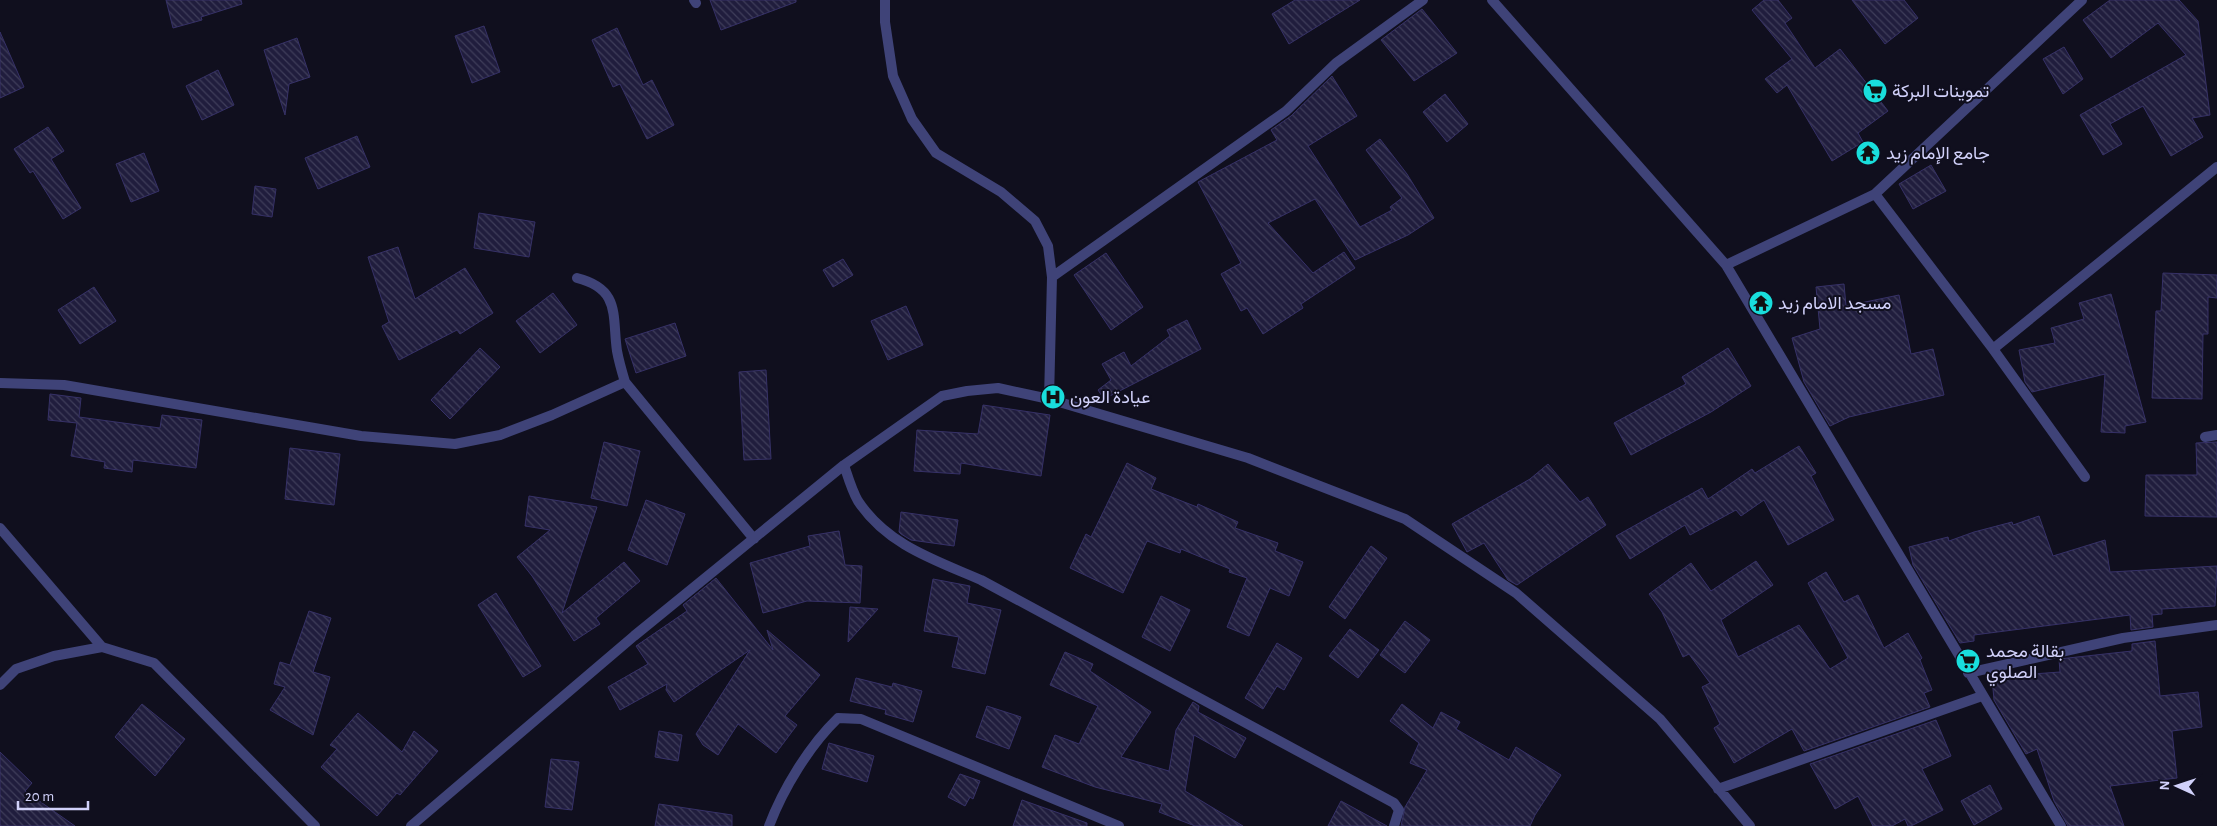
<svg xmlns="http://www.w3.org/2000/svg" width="2217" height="826" font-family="'Alegreya Sans',Vazirmatn,sans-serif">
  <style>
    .building { fill: url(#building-back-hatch); stroke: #363167 }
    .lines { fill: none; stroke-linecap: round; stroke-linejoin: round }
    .street { stroke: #3f4378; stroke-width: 10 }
    .labels { text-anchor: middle; stroke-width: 4; stroke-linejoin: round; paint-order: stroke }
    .poi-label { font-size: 18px; fill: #d1d1fa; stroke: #100f1e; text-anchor: start }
  </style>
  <defs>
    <pattern id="building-back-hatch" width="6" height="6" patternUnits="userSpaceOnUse" patternTransform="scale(1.25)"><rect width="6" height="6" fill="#201d3d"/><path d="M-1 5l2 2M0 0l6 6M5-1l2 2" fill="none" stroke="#3f3d5a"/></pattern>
  </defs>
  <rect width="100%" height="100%" fill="#100f1e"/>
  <path class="building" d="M166 0H241L242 4 201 17 202 20 173 28Z
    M710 0H796V2L721 30Z
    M1295 0H1360L1289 44 1272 14Z
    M1764 0H1778L1792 18 1785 23 1815 68 1840 49 1888 111 1858 133 1863 142 1832 161 1787 85 1777 93 1765 79 1792 59 1752 10Z
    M1852 0H1904L1918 18 1885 44Z
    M2110 0H2179L2198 21 2210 115 2192 118 2203 137 2171 156 2143 106 2110 124 2122 144 2103 155 2080 115 2186 55 2158 23 2111 58 2083 20Z
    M1422 9 1457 53 1414 81 1381 40Z
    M484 26 500 72 472 83 455 36Z
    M617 28 643 85 652 80 674 125 647 139 620 84 613 87 592 40Z
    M0 32 24 87 0 98Z
    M297 38 310 77 289 84 285 115 264 50Z
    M2064 47 2083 79 2063 94 2043 59Z
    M218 70 234 105 202 120 186 86Z
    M1332 76 1357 116 1308 146 1360 227 1392 210 1390 207 1402 198 1366 150 1380 139 1407 174 1434 218 1408 235 1355 260 1315 199 1268 223 1313 273 1344 252 1355 268 1301 304 1303 308 1263 334 1247 308 1241 311 1221 274 1241 263 1198 182 1277 140 1271 130 1291 116Z
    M1445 94 1468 124 1447 142 1423 112Z
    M48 127 64 151 51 159 81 208 63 219 33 171 30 173 14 149Z
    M357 136 370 167 318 189 305 158Z
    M144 153 159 191 131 202 116 164Z
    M1931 165 1946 191 1913 209 1899 184Z
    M255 186 276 189 272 217 252 214Z
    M479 213 535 222 529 257 474 248Z
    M398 247 415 299 465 268 493 313 460 334 457 330 399 360 382 326 389 322 368 257Z
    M1106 253 1143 307 1111 330 1074 275Z
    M843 259 853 275 833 287 823 270Z
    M2163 273 2217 275V298L2208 297V334H2203L2202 399 2152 398 2156 311H2161Z
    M1844 284 1846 306 1899 295 1911 354 1933 349 1944 395 1849 417 1830 426 1804 382 1792 338 1820 329 1816 287Z
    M94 287 116 321 80 344 58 310Z
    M553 293 577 325 540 353 516 321Z
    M2111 294 2146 422 2125 426V433L2101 432 2105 374 2032 392 2025 382 2019 350 2055 343 2051 328 2084 319 2079 303Z
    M906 306 923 345 888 360 871 321Z
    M1187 320 1201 349 1104 399 1098 390 1111 380 1102 364 1124 352 1131 366 1170 336 1167 330Z
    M675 323 686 356 636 373 625 339Z
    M480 348 500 367 450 419 431 400Z
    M1728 348 1751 386 1711 412 1631 455 1614 423 1686 384 1682 377Z
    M766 370 771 459 744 460 739 372Z
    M50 394 81 398 79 417 160 428 162 415 202 420 196 468 133 460 132 472 104 468 105 462 71 456 77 423 48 420Z
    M983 405 1050 415 1041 476 961 463 960 474 914 471 917 430 978 434Z
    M604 442 640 451 627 506 591 498Z
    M2217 442V517L2145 516 2146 475H2197L2196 443Z
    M1799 446 1816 473 1811 476 1834 520 1788 545 1764 500 1741 516 1736 510 1690 535 1685 525 1630 559 1616 536 1702 488 1708 499 1752 469 1755 473Z
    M290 448 340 454 334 505 285 499Z
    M1127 463 1156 478 1151 489 1197 507 1198 504 1238 522 1235 528 1278 543 1275 551 1303 562 1289 596 1270 588 1249 636 1227 627 1247 578 1229 572 1230 569 1181 549 1180 553 1147 541 1123 593 1070 568 1086 534 1091 537Z
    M1548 464 1580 502 1588 497 1606 525 1517 585 1508 580 1484 543 1467 552 1452 524 1530 479Z
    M529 496 597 507 562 613 624 562 640 581 596 618 600 624 574 641 532 576 517 557 550 530 525 526Z
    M646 500 685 514 667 565 628 550Z
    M901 512 958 520 954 546 911 540 901 534 899 532Z
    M2039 516 2053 556 2105 540 2110 572 2217 566 2215 606 2162 609V614L2152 615 2153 627 2131 630 2130 615 1974 635V641L1960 643 1913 565 1909 547 1948 537 1949 541 1974 532 2012 522 2013 525Z
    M839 531 845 565 862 566 860 603 807 601 763 613 750 563 810 546 808 536Z
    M1371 546 1387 558 1345 619 1329 607Z
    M1756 561 1773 585 1721 620 1738 657 1799 625 1830 669 1848 658 1808 583 1826 572 1844 602 1858 595 1884 648 1908 633 1922 658 1920 660 1932 690 1924 693 1930 707 1804 751 1792 729 1734 763 1714 728 1720 724 1702 687 1710 683 1689 654 1683 657 1662 612 1649 594 1691 563 1711 591Z
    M716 578 773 650 767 630 820 675 785 716 797 725 776 753 738 724 718 755 703 745 696 734 750 650 674 702 666 690 667 684 620 710 608 687 648 664 636 646 687 611 683 605Z
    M933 579 970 586 967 603 1001 610 985 674 952 667 959 637 924 631Z
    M496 593 541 666 523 677 478 605Z
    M1161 596 1190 610 1170 651 1142 637Z
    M850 607 878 609 848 642Z
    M309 611 331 618 313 672 330 677 313 735 270 710 285 687 274 684 280 662 290 665Z
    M1405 621 1430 640 1405 673 1380 655Z
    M1350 629 1379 650 1358 678 1329 656Z
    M2155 641 2160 696 2198 692 2202 727 2172 731 2177 778 2110 786 2124 826H2068L2054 801 2037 749 2026 754 1994 700 1992 677 2060 672 2059 659 2132 651V644Z
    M1277 643 1302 658 1284 690 1277 686 1263 709 1245 698Z
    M1065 652 1093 664 1090 671 1151 712 1121 757 1169 771 1176 730 1193 702 1199 706 1198 712 1246 738 1235 758 1194 735 1185 791 1243 826H1195L1159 812 1162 804 1095 787 1042 767 1055 735 1079 744 1098 706 1050 685Z
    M856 678 892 687 893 683 922 691 913 722 885 714 886 710 850 701Z
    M142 704 185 739 155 776 115 737Z
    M1402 704 1433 728 1441 712 1460 722 1456 729 1509 760 1516 747 1561 775 1535 815 1530 826H1401L1405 807 1427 770 1410 763 1419 743 1390 721Z
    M987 706 1021 717 1009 749 976 737Z
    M358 713 402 752 414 731 438 751 400 795 397 793 377 816 321 767 337 749 330 745Z
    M1936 720 1951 756 1922 769 1943 810 1911 826H1908L1905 819 1892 826H1873L1858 796 1835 809 1810 764Z
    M659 731 682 735 678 761 655 757Z
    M829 743 874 756 867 782 822 769Z
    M0 752 32 783 25 791 75 826H0Z
    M551 759 579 762 572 810 545 807Z
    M960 774 980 781 973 799 970 797 965 806 948 797Z
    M1990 785 2002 809 1974 825 1961 801Z
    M1022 800 1087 823V826H1013Z
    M1341 801 1387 826H1328Z
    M659 804 732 815V826H655Z"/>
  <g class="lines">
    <path class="street" d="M694 0 696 3
      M885 0V22L893 76 912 119 936 153 1001 192 1035 221 1048 246 1052 277 1049 399
      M1492 0 1726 265 1875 194
      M2082 0 1875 194 1993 349 2085 477
      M1726 265 2061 826
      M1052 277 1286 111 1336 63 1423 0
      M577 278C621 289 612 316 617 351 619 362 622 372 625 382L754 539
      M1993 349 2217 167
      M0 383 64 385 361 436 455 444 500 435 552 415 625 382
      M2205 437 2217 435
      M844 465C848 477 852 491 858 501 887 545 935 560 981 580L1394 803 1399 810 1394 826
      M0 528 102 647
      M1968 673 2123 638 2217 625
      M0 685 16 669 54 656 102 647 154 663 315 826
      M1718 789 1982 696
      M411 826 634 636 844 465 942 396 967 391 998 388 1049 399 1248 458 1405 519 1516 593 1660 719 1750 826
      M769 826C783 789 809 746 838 718L861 719 1119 826"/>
  </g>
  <defs>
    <symbol id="supermarket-disc" viewBox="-11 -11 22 22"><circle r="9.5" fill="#19dedc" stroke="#100f1e"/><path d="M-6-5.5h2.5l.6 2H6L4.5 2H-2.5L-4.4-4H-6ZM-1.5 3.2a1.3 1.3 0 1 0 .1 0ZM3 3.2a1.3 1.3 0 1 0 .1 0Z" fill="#111"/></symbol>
    <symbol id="temple-disc" viewBox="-11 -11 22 22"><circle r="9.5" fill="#19dedc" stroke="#100f1e"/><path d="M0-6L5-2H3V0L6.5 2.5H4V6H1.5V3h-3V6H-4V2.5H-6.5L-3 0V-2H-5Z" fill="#111"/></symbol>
    <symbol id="hospital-disc" viewBox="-11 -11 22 22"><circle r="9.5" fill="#19dedc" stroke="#100f1e"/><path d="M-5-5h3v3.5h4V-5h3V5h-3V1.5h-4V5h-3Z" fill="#111"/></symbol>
  </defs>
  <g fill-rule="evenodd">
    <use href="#supermarket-disc" x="1861" y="77" width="28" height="28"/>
    <use href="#temple-disc" x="1854" y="139" width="28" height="28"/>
    <use href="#temple-disc" x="1747" y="289" width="28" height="28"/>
    <use href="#hospital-disc" x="1039" y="383" width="28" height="28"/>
    <use href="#supermarket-disc" x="1954" y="647" width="28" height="28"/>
  </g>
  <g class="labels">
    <g class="poi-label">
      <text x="1892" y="97">تموينات البركة</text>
      <text x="1886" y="159">جامع الإمام زيد</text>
      <text x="1778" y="309">مسجد الامام زيد</text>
      <text x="1070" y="403">عيادة العون</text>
      <text x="1986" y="657">بقالة محمد<tspan x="1986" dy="21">الصلوي</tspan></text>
    </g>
  </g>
  <g transform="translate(2177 786) rotate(273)" stroke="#100f1e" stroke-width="4" paint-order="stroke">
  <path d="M0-4L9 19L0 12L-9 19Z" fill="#d1d1fa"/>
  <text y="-8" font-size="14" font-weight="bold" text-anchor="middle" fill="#d1d1fa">N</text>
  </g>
  <path d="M18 801v8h70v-8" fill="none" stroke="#d1d1fa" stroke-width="2.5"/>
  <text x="25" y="801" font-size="15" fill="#d1d1fa" stroke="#100f1e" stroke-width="4" paint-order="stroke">20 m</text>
</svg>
